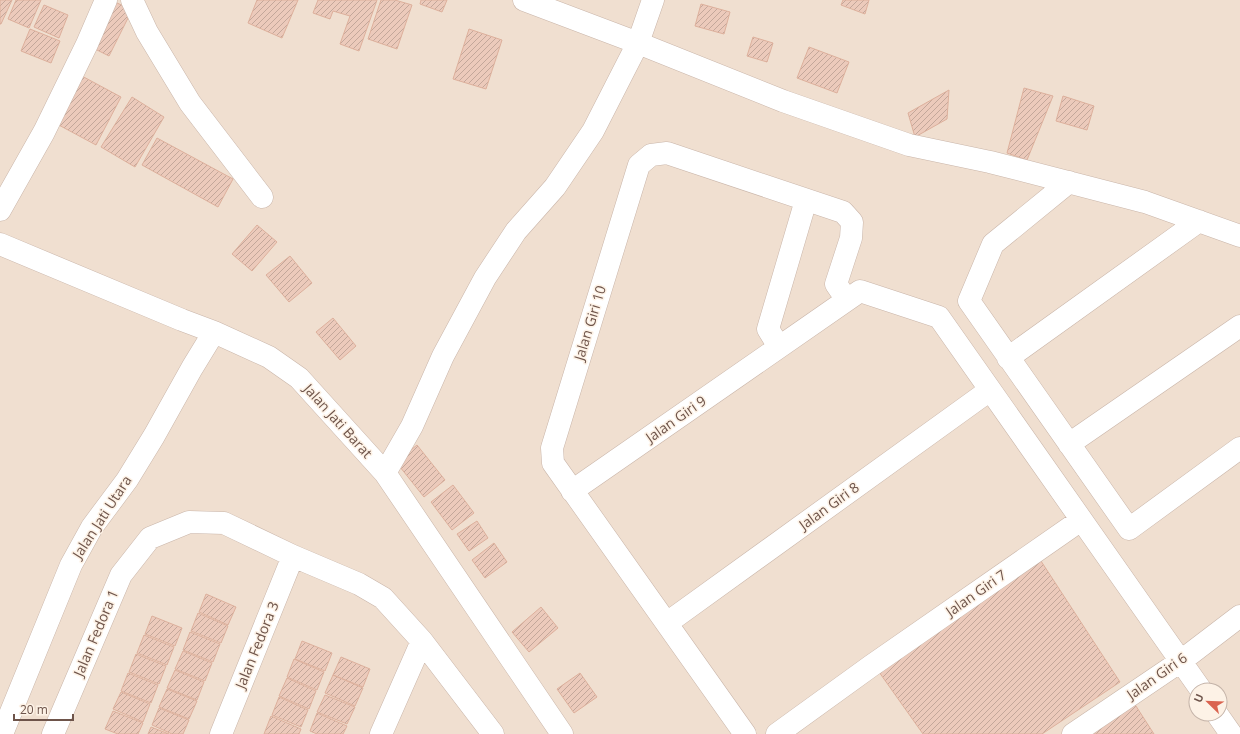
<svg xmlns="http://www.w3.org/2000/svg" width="1240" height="734" font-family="'Open Sans',sans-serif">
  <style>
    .residential { fill: #f0dfd0; fill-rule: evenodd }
    .building { fill: url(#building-hatch); stroke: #ddb09c }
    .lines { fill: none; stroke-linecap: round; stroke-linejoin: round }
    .minor-casing { stroke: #c9b5a9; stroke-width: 23 }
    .minor { stroke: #fff; stroke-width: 22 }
    .labels { text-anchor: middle; stroke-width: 3; stroke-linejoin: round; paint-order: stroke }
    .street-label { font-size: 14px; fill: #6e544a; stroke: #fdf2e6 }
  </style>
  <defs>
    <pattern id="building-hatch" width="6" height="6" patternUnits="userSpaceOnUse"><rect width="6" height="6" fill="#eccabb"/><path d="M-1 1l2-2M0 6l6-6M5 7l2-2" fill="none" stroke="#c3a79a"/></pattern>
  </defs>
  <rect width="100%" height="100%" fill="#faeee0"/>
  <path class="residential" d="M0 0H1240V734H0ZM1196 690H1220V714H1196Z"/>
  <path class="building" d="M0 0H12L1 24H0Z
    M16 0H41L29 28 8 19Z
    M257 0H298L282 38 248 23Z
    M318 0H377L359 51 340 44 350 16 333 11 330 19 313 13Z
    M381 0H395L412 5 397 49 368 39Z
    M421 0H447L442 12 420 4Z
    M843 0H869L865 14 841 5Z
    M115 2 132 10 109 56 93 48Z
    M701 4 730 12 724 34 695 26Z
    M44 5 68 15 59 38 34 27Z
    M30 29 60 41 51 63 21 51Z
    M469 29 502 40 486 89 453 79Z
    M753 37 773 43 767 62 747 56Z
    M809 47 849 62 837 93 797 78Z
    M80 75 121 97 96 145 55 123Z
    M1024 88 1053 96 1027 160 1007 153Z
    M949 90 947 119 915 137 908 113Z
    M1063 96 1094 106 1087 130 1056 121Z
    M132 97 164 117 135 167 101 147Z
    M157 138 233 179 218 207 142 165Z
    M257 225 277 242 252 271 232 254Z
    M290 256 312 283 289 302 266 275Z
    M333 318 356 346 340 360 316 332Z
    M417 445 445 480 424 497 396 462Z
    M453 485 474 513 452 530 431 502Z
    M477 521 488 538 469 551 457 534Z
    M494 543 507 562 485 578 472 560Z
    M1039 558 1120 682 1042 734H923L879 672Z
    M206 594 236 607 228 625 199 612Z
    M541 607 558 628 529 652 512 632Z
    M198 613 228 626 221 643 191 631Z
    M152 616 182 628 175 646 145 634Z
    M190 632 220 644 213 662 183 650Z
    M144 635 174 647 167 665 137 653Z
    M302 641 332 653 325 671 295 659Z
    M183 651 212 663 205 681 175 669Z
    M136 654 166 666 159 684 129 672Z
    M341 657 370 669 363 687 333 675Z
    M294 659 324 672 317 690 287 677Z
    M175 670 204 682 197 700 167 688Z
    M128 673 158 685 151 703 121 691Z
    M580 673 597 697 574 713 557 689Z
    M333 675 363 688 355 706 325 693Z
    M287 678 316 691 309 709 279 696Z
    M167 689 197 701 189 719 159 707Z
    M121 692 150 704 143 722 113 709Z
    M325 695 355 707 347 724 317 712Z
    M279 697 308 710 301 727 272 715Z
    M1134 703 1154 734H1090Z
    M159 708 189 720 183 734H172L152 725Z
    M113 711 143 723 138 734H118L105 729Z
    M317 713 347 726 343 734H317L310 731Z
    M271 716 301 729 299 734H264Z
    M151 727 169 734H148Z"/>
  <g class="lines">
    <defs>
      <path id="minor" d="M132 0 147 32 190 103 262 197
        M524 0 638 43 783 101 909 145 990 162 1145 202 1240 236
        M1069 182 993 244 969 301 1129 529 1240 448
        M0 210 44 132 87 44 106 0
        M0 244 182 320 214 332 269 357 299 378 385 473 562 734
        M779 347 768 329 806 200
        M1008 358 1199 221
        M1069 444 1240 326
        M385 473 412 426 443 356 485 278 516 231 555 187 593 131 638 43 653 0
        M572 491 860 291 939 317 1201 690
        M667 623 990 390
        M1217 714 1231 734
        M2 734 71 565 92 527 127 480 154 436 192 368 214 332
        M53 734 121 575 150 538 189 522 224 523 293 556 359 584 383 598 422 641 493 734
        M221 734 293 556
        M381 734 422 641
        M745 734 553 463 552 448 639 165 651 155 667 153 843 212 852 222 851 238 836 284 847 300
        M777 734 871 666 1081 520
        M1073 734 1181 661 1240 616"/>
    </defs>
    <use href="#minor" class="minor-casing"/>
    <use href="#minor" class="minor"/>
  </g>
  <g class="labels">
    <g class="street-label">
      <text transform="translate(590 323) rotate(-73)" y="5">Jalan Giri 10</text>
      <text transform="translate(676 419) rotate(-35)" y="5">Jalan Giri 9</text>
      <text transform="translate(338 421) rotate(48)" y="5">Jalan Jati Barat</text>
      <text transform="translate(829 506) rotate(-36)" y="5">Jalan Giri 8</text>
      <text transform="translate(102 517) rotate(-57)" y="5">Jalan Jati Utara</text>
      <text transform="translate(976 593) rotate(-35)" y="5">Jalan Giri 7</text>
      <text transform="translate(96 633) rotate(-67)" y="5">Jalan Fedora 1</text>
      <text transform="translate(257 645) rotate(-68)" y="5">Jalan Fedora 3</text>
      <text transform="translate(1157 676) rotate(-35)" y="5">Jalan Giri 6</text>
    </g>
  </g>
  <g transform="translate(1208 702) rotate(293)"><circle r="19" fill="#fdf2e6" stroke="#c4b3a8"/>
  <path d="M0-3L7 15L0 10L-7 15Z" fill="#da634f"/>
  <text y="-6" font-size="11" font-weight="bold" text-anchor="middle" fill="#6e544a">U</text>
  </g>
  <path d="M14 714v6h59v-6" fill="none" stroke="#6e544a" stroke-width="2"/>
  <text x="20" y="714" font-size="12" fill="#6e544a" stroke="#fdf2e6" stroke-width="3" paint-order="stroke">20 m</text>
</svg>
